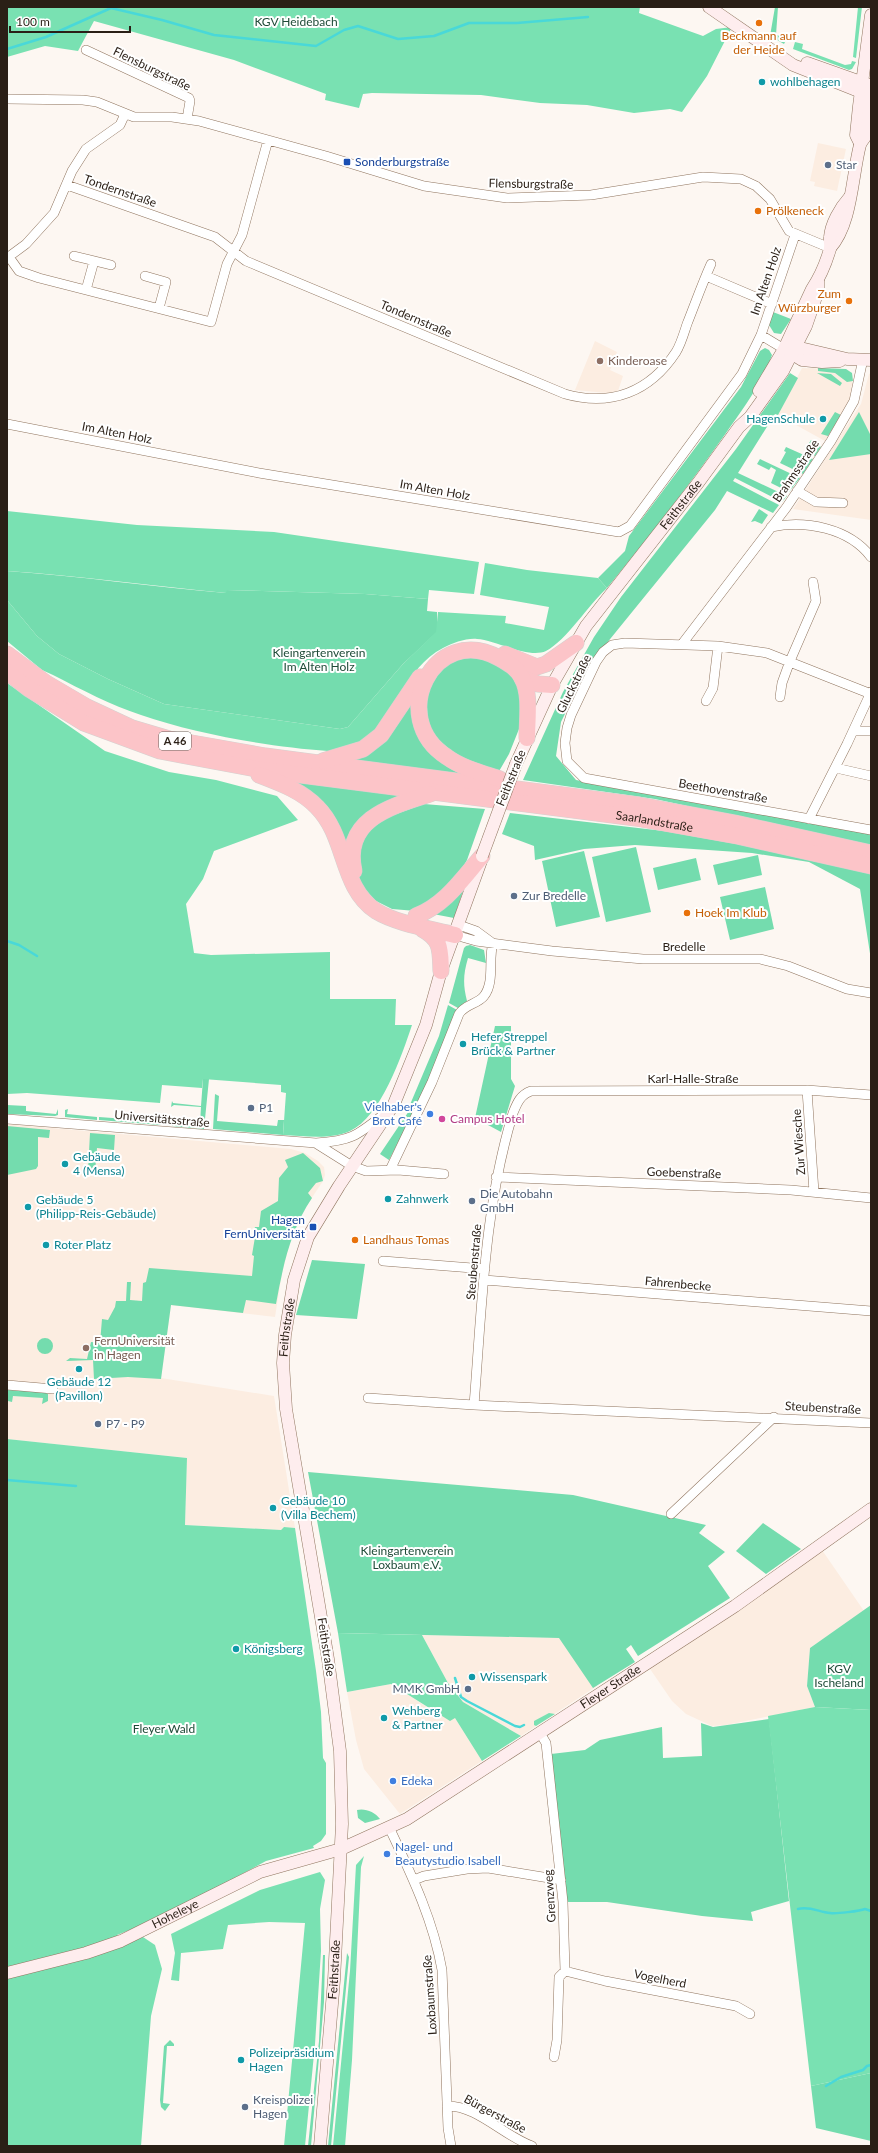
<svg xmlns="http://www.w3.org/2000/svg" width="878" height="2153" font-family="Lato,sans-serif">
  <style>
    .built { fill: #fcede1 }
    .green { fill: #74dcae }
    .forest { fill: #79e1b2 }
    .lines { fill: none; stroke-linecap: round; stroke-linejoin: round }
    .stream { stroke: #49d8d8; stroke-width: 2.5 }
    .street-casing { stroke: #90755f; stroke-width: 10 }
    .secondary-casing { stroke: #90755f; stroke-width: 13 }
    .highway-casing { stroke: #d4d2d0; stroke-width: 17 }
    .street { stroke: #fff; stroke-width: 9 }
    .secondary { stroke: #feedee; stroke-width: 12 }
    .highway { stroke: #fcc4c8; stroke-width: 16 }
    .secondary-bridge-casing { stroke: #90755f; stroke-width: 13; stroke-linecap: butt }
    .secondary-bridge { stroke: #feedee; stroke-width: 12 }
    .food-dot { fill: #e8710a; stroke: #fff; stroke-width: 1.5 }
    .culture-dot { fill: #0f9aa8; stroke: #fff; stroke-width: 1.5 }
    .transit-dot { fill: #1a4fb4; stroke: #fff; stroke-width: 1.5 }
    .service-dot { fill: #5c6f8a; stroke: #fff; stroke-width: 1.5 }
    .education-dot { fill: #8d6e63; stroke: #fff; stroke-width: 1.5 }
    .shop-dot { fill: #3f7fe0; stroke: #fff; stroke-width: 1.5 }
    .hotel-dot { fill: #d1479c; stroke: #fff; stroke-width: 1.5 }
    .labels { text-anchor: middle; stroke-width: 4; stroke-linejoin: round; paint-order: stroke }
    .shield { fill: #fff; stroke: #6a625c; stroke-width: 1 }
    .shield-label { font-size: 11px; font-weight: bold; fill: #2a1f16 }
    .park-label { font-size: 12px; fill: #1f4b38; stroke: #fff }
    .food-label { font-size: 12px; fill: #c56008; stroke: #fff; text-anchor: start }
    .street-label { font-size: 12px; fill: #2a1f16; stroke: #fff }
    .culture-label { font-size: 12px; fill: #0d838f; stroke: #fff; text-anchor: start }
    .transit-label { font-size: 12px; fill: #164399; stroke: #fff; text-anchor: start }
    .service-label { font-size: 12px; fill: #4e5e75; stroke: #fff; text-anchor: start }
    .education-label { font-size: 12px; fill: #785e54; stroke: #fff; text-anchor: start }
    .shop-label { font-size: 12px; fill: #366cbe; stroke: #fff; text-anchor: start }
    .hotel-label { font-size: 12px; fill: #b23c85; stroke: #fff; text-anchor: start }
  </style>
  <rect width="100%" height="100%" fill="#fdf7f2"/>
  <path class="built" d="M818 143 846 149 837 191 814 186 815 182 810 181Z
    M595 341 617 352 610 370 623 376 618 391 607 393 575 390Z
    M802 368 846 369 853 376 850 402 825 441 778 415Z
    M871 373V520L793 509 861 404 869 374Z
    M7 1124 291 1149 305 1153 318 1161 324 1167 325 1175 323 1181 299 1217 292 1235 282 1273 275 1317 171 1305 161 1378 274 1396 295 1528 284 1527 281 1530 185 1525 187 1458 7 1439Z
    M822 1550 864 1611 810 1648 807 1686 815 1707 726 1725 712 1726 686 1714 672 1701 648 1666Z
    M422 1635 568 1638 597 1686 521 1736 463 1702 448 1683Z
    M391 1684 438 1714 455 1718 482 1761 400 1814 364 1769 356 1740 347 1692Z"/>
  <path class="green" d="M775 7H778L776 35 784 36 786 40 784 44 770 36Z
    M773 312 791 319 781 334 774 333 769 325Z
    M765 348 769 350 772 355C762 384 743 408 726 433 688 487 648 538 607 588L598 578 625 551 629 536 741 387 760 351Z
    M818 368 846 369 852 373 853 381 847 382 835 373 818 371Z
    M790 373 798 378 778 415 775 414 738 473 787 496 782 502 735 478 733 481 779 505 773 513 727 491 715 510 589 665 561 722 556 756 576 780 871 834V846L655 799 523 780 563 692 594 637 621 597 736 449Z
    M817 373 831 374 842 383 840 386Z
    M835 412 841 415 828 436 821 434Z
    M859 412 871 436V454L829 460Z
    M811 440 821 447 815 456 806 451 810 447 808 445Z
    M786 447 813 459 803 474 780 463 786 452 784 451Z
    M760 459 798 477 800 478 789 492 771 483 776 470 771 467 769 470 757 464Z
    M759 509 768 515 762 524 755 521 751 522Z
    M7 571C80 576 153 587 226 593V590L365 594 428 599 427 611 437 612V632L403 664 348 727 340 729 164 704 108 679 59 654 37 636 7 600Z
    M456 656 498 659 521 687V724L509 754 498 773 459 758 428 730 426 684Z
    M412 698 415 724 484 780 348 759Z
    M278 778 414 795 393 800 347 854 340 834Z
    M424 804 485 809 467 860 448 893 416 911 392 909 376 901 362 886 358 877 357 848 374 822Z
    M510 813 698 835 871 869V960L860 889 809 862 752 853 635 845 584 849 535 860 534 846 502 834Z
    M636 847 651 912 606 922 592 857Z
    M584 851 600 917 556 927 542 861Z
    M758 855 762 875 718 885 713 865Z
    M696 858 701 880 658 890 653 868Z
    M468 876 454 918 433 914Z
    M765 887 774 929 730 940 720 897Z
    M470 945 484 950 486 963 468 958C463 975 463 985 467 1001L458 1008 449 1003 464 948 466 946Z
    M448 1005 457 1010 428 1083 415 1110 409 1107 439 1036Z
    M495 1026H511V1079L515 1086 501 1132 475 1118Z
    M203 1079H209L204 1129 172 1126 171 1118 172 1122 200 1124 201 1107 174 1105 171 1107 172 1101 173 1103 201 1106Z
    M215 1094 219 1096 217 1121 277 1126 278 1120H284L283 1135 213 1129Z
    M7 1105 26 1106V1111L56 1114 58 1109V1115L55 1116 7 1114Z
    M68 1109 67 1114 97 1117V1120L65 1117V1110Z
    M409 1111 413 1113 389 1160 380 1154Z
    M127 1114 128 1119 161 1121 162 1116 164 1123 160 1125 99 1120V1117L126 1119Z
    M7 1126 50 1130 49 1138 38 1137V1166L36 1169 7 1175Z
    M90 1133 115 1135 114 1150 97 1148 95 1172 88 1171Z
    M303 1153 320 1168 323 1181 316 1183 308 1193 312 1198C290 1231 283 1266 276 1304L246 1300 243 1313 171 1305 161 1379 128 1377 94 1379 93 1360 66 1361 70 1358 87 1359 91 1342 100 1343 102 1319 108 1320 115 1307 116 1301H126L127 1282H131L130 1300 142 1301 143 1283 146 1282 149 1268 252 1276 254 1256 252 1255 256 1231 254 1230 255 1227H259L261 1211 278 1201 279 1178 288 1167 285 1160Z
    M312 1260 365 1264 357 1319 296 1315Z
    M37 1346a8 8 0 1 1 16 0a8 8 0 1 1-16 0Z
    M7 1390 44 1392 48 1394V1401L42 1404 43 1398 13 1396 12 1402 8 1401Z
    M308 1472 573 1495 706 1525 699 1533 725 1552 708 1566 730 1598 638 1656 631 1645 626 1649 635 1662 593 1688 559 1638 338 1633Z
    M763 1523 801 1549 766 1574 736 1551Z
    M871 1605V1710L815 1707 807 1686 810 1648Z
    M769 1719 789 1901 751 1912 753 1921 702 1916 607 1902H567L551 1754 585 1750 600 1740 662 1727 663 1758 702 1756 701 1723 713 1727Z
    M357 1810C365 1808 375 1812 380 1819L365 1823 358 1818Z
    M347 1953 349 1957 331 2146H328Z
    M323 1955H325L324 2002 311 2146H308L319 2041Z
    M170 2040 174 2044V2046H167L163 2103 170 2104 165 2111 161 2107 160 2100 164 2046Z
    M871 2073V2141L816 2128 811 2086Z"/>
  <path class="forest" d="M7 7H640L639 13 703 36 716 29 732 27 707 76 682 112 670 109 634 113 587 105 540 103 481 95 372 93 363 94 359 108 325 100 326 94 234 60 94 21 78 51 45 46 7 57Z
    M858 7H862L856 58 853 57Z
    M795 42 803 44 802 49 845 65 851 64 852 61 856 62 852 69 849 70 793 49Z
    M7 511 137 525 274 532 479 562 474 594 429 590 428 599 365 594 227 590 226 593C153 586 80 576 7 571Z
    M485 563 527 570 598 578 607 588C588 605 567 640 546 651 528 659 496 640 477 639 466 638 453 643 443 648 404 668 397 717 362 742 356 747 336 752 328 751 270 747 196 734 141 715 111 705 82 690 53 675L42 670 7 641V600L37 636 59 654 108 679 164 704 340 729 348 727 403 664 436 632 438 612 506 616 505 623 544 630 549 607 480 595Z
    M7 683 105 751 169 772 216 780 277 796 298 820 214 851 203 879 186 904 194 953 211 955 330 952V999H396L395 1025H412C402 1055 381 1117 350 1131 331 1140 304 1136 283 1135L286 1093 281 1092V1085L203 1079 202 1088 162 1085 160 1103 27 1093 7 1094Z
    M7 1439 187 1458 185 1525 281 1530 284 1527 295 1528 316 1671 321 1712 323 1758 326 1763V1834L321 1841 313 1846 314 1848 266 1861 162 1917 117 1935 123 1946 143 1937 155 1945 162 1969 151 2016 141 2146H7Z
    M338 1633 422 1635 448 1683 463 1702 521 1736 482 1761 455 1718 450 1721 391 1684 347 1692Z
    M815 1707 871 1710V2073L811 2086 768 1716Z
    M549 1713 555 1714 536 1726 534 1725V1721Z
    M364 1856 361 1867 352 2060 345 2146H333L350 1971 356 1865Z
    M320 1872 325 1880 320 1909 321 1951 315 2044 305 2146H284L305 1923 269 1922 228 1925 223 1949 181 1953 179 1981 171 1980 175 1953 171 1934 260 1890Z"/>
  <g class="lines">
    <path class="stream" d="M7 49 46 37 111 8 162 20 214 35 316 46 344 30 358 26 398 39 434 36 469 23H517L588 17
      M7 941 19 945 37 956
      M7 1480 76 1486
      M455 1678 461 1697 467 1701 515 1726 520 1727 524 1725
      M798 1909C810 1906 819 1912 830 1913 836 1914 860 1911 865 1909L871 1911
      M826 2086 841 2077 863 2070 867 2066 871 2065"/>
    <defs>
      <path id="street" d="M86 50 189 98 190 101 187 119
        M7 99 83 100 97 102 134 117H172L199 121 326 156 424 186 507 198 591 195 703 177 741 179 756 186 770 199 789 231 830 248
        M67 185 215 237 246 261 565 394C611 407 650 392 676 352 681 344 684 333 687 324 695 304 702 284 711 264
        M74 256 111 265
        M9 257 19 271 39 278 211 322 227 264 242 235 268 140
        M7 258 26 244 54 213 72 171 86 149 120 125 125 114
        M145 276 166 282 159 308
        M706 276 772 304
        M86 290 94 261
        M761 335 784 349
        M7 424 259 473 619 532 630 526 742 374 761 335 795 235
        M797 491 816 502 843 503
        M771 527C806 520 849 528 871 557
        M682 644 786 508 831 441 854 401 863 359
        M871 694 767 653 718 646 625 643 612 645 603 652 596 662 571 715 567 728 565 743 567 761 584 778 871 830
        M780 697 782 683 790 661 816 601 813 582
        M706 701 713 688 718 646
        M854 731H871
        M836 768 871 776
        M809 819 847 744 871 692
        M459 925 476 931 491 942
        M455 935 476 941 552 951 643 959H760L788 966 847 989 871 993
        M807 1090 814 1192
        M7 1119 316 1143C350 1141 357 1136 383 1115
        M317 1144 352 1166 366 1171 398 1170 444 1174
        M390 1170 432 1082 459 1014C465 1004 478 1004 484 996 495 982 488 959 493 943
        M496 1177 791 1190 871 1198
        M383 1261 485 1269
        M484 1280 871 1311
        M7 1385 53 1389
        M368 1398 474 1405 871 1423
        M474 1405C482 1307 484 1208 513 1113 517 1103 520 1095 531 1091L807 1090 871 1095
        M671 1514 774 1417
        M540 1733 546 1743 563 1902 565 1971 559 1977 557 2040 554 2057
        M389 1827C411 1874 433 1919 442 1970L448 2128 451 2146
        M414 1880 424 1876 467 1869 488 1868 561 1880
        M565 1971 605 1981 736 2006 750 2014
        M447 2106C476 2105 504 2136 532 2146"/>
      <g id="secondary">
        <path d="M709 7 793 65 871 96"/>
        <path d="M807 63 869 85"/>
        <path d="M860 143 856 135 859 106 871 15"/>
        <path d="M830 248C852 224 852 175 860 145 861 142 863 140 865 137 868 130 870 101 871 91"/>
        <path d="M790 348 796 347 847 359 871 360"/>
        <path d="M786 350 802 360 822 362 840 361"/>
        <path d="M759 391 784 349 812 289C820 277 826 263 830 249 831 245 829 241 830 237 831 224 840 208 849 198"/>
        <path id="s1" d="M516 764 552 685 586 626 698 483 739 427 750 417 783 371 806 326 818 291V281"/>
        <path id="s2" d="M7 1973 86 1953 121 1941 260 1872 341 1849 407 1819 735 1606 871 1509"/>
        <path id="s3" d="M320 2146 334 1980 342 1824 340 1751 328 1659 286 1409 283 1363 285 1335 294 1280 308 1237 339 1186 394 1104 426 1025 441 971 481 861"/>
      </g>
      <g id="highway">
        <path d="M7 654 46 683 87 707 132 728 169 739 265 756 639 805 735 823 871 853"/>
        <path d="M505 654 537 667 546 664 576 643"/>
        <path id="s4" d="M7 672 29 689 84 723 160 751 262 770 636 818 737 836 871 866"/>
        <path d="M522 678 538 684 552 685"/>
        <path d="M323 761 363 749 381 735 420 677"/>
        <path d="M259 775C280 783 302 791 317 807 347 837 340 887 376 911 397 924 432 929 455 935"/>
        <path d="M500 779C482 773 462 768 447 757 386 718 434 622 499 658 508 663 517 668 522 678 531 694 527 719 527 738"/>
        <path d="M354 871C342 819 392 806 430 794"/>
        <path d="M416 916C445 905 462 879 482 856"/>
        <path d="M422 929C442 940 440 950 441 971"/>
      </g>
    </defs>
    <use href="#street" class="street-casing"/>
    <use href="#secondary" class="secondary-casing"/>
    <use href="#highway" class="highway-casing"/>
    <use href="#street" class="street"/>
    <use href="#secondary" class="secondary"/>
    <use href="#highway" class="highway"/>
    <defs>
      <path id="secondary-bridge" d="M482 856 516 764"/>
    </defs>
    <use href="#secondary-bridge" class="secondary-bridge-casing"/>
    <use href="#secondary-bridge" class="secondary-bridge"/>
  </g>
  <g class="food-dot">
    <circle cx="759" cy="23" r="4"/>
    <circle cx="758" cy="211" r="4"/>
    <circle cx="849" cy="301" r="4"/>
    <circle cx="687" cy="913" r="4"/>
    <circle cx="355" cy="1240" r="4"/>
  </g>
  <g class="culture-dot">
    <circle cx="762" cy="82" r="4"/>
    <circle cx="823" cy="419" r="4"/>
    <circle cx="463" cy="1044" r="4"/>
    <circle cx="65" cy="1164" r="4"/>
    <circle cx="388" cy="1199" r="4"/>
    <circle cx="28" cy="1207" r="4"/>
    <circle cx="46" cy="1245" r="4"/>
    <circle cx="79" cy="1369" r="4"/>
    <circle cx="273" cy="1508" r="4"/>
    <circle cx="236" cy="1649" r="4"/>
    <circle cx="472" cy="1677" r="4"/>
    <circle cx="384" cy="1718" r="4"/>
    <circle cx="241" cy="2060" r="4"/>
  </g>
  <g class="transit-dot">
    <rect x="343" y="158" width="8" height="8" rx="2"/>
    <rect x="309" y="1223" width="8" height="8" rx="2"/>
  </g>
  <g class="service-dot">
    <circle cx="828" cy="165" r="4"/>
    <circle cx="514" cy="896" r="4"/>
    <circle cx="251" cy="1108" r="4"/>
    <circle cx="472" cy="1201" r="4"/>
    <circle cx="98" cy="1424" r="4"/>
    <circle cx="468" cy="1689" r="4"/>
    <circle cx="245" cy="2107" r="4"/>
  </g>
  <g class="education-dot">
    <circle cx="600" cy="361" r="4"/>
    <circle cx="86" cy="1348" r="4"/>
  </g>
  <g class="shop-dot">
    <circle cx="430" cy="1114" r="4"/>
    <circle cx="393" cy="1781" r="4"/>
    <circle cx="387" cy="1854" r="4"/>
  </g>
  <circle class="hotel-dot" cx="442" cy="1119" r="4"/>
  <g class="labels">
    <rect class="shield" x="159" y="732" width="32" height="18" rx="3"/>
    <g class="shield-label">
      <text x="175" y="745">A 46</text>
    </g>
    <g class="park-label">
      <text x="296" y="26">KGV Heidebach</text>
      <text x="319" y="657">Kleingartenverein<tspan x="319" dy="14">Im Alten Holz</tspan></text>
      <text x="407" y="1555">Kleingartenverein<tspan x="407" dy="14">Loxbaum e.V.</tspan></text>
      <text x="839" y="1673">KGV<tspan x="839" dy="14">Ischeland</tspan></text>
      <text x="164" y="1733">Fleyer Wald</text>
    </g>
    <g class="food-label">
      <text x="759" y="40" text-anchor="middle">Beckmann auf<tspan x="759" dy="14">der Heide</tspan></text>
      <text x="766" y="215">Prölkeneck</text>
      <text x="841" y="298" text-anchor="end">Zum<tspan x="841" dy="14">Würzburger</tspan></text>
      <text x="695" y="917">Hoek Im Klub</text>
      <text x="363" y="1244">Landhaus Tomas</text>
    </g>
    <g class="street-label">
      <text transform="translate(152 69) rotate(26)" y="4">Flensburgstraße</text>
      <text transform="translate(531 184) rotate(1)" y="4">Flensburgstraße</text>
      <text transform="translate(120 191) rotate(19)" y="4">Tondernstraße</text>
      <text transform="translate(766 281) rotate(-71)" y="4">Im Alten Holz</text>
      <text transform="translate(416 319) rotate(23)" y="4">Tondernstraße</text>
      <text transform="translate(117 433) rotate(11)" y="4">Im Alten Holz</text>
      <text transform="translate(796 471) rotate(-56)" y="4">Brahmsstraße</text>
      <text transform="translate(435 490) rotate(10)" y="4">Im Alten Holz</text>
      <text dy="4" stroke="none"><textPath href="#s1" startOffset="309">Feithstraße</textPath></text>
      <text transform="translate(574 684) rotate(-64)" y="4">Gluckstraße</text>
      <text transform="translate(511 778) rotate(-68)" y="4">Feithstraße</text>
      <text transform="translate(723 791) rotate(10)" y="4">Beethovenstraße</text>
      <text dy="4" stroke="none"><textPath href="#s4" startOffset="673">Saarlandstraße</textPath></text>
      <text x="684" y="951">Bredelle</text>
      <text x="693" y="1083">Karl-Halle-Straße</text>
      <text transform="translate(162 1119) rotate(5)" y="4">Universitätsstraße</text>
      <text transform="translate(799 1142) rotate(-94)" y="4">Zur Wiesche</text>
      <text transform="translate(684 1173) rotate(2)" y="4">Goebenstraße</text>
      <text transform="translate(474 1262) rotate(-85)" y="4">Steubenstraße</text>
      <text transform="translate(678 1284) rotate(5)" y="4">Fahrenbecke</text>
      <text dy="4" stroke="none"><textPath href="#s3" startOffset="824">Feithstraße</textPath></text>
      <text transform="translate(823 1408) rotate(3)" y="4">Steubenstraße</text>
      <text transform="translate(326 1647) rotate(81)" y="4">Feithstraße</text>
      <text dy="4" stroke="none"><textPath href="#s2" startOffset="673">Fleyer Straße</textPath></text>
      <text transform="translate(550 1896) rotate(-94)" y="4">Grenzweg</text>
      <text dy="4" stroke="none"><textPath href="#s2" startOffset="179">Hoheleye</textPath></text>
      <text dy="4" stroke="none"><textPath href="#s3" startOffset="177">Feithstraße</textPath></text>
      <text transform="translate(660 1979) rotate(11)" y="4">Vogelherd</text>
      <text transform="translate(430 1995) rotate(-94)" y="4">Loxbaumstraße</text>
      <text transform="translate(495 2114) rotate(28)" y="4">Bürgerstraße</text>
    </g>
    <g class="culture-label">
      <text x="770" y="86">wohlbehagen</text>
      <text x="815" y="423" text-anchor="end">HagenSchule</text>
      <text x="471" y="1041">Hefer Streppel<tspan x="471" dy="14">Brück &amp; Partner</tspan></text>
      <text x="73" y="1161">Gebäude<tspan x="73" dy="14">4 (Mensa)</tspan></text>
      <text x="396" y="1203">Zahnwerk</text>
      <text x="36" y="1204">Gebäude 5<tspan x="36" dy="14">(Philipp-Reis-Gebäude)</tspan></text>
      <text x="54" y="1249">Roter Platz</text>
      <text x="79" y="1386" text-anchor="middle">Gebäude 12<tspan x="79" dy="14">(Pavillon)</tspan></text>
      <text x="281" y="1505">Gebäude 10<tspan x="281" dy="14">(Villa Bechem)</tspan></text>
      <text x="244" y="1653">Königsberg</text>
      <text x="480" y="1681">Wissenspark</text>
      <text x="392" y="1715">Wehberg<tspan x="392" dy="14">&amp; Partner</tspan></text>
      <text x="249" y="2057">Polizeipräsidium<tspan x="249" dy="14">Hagen</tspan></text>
    </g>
    <g class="transit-label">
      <text x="355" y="166">Sonderburgstraße</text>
      <text x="305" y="1224" text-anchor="end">Hagen<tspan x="305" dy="14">FernUniversität</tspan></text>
    </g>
    <g class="service-label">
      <text x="836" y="169">Star</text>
      <text x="522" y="900">Zur Bredelle</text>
      <text x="259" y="1112">P1</text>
      <text x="480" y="1198">Die Autobahn<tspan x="480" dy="14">GmbH</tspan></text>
      <text x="106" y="1428">P7 - P9</text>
      <text x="460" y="1693" text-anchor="end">MMK GmbH</text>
      <text x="253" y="2104">Kreispolizei<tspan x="253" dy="14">Hagen</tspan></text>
    </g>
    <g class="education-label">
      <text x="608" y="365">Kinderoase</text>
      <text x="94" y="1345">FernUniversität<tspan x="94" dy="14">in Hagen</tspan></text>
    </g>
    <g class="shop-label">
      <text x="422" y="1111" text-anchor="end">Vielhaber's<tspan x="422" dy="14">Brot Café</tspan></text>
      <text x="401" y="1785">Edeka</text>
      <text x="395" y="1851">Nagel- und<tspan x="395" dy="14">Beautystudio Isabell</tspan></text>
    </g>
    <g class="hotel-label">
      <text x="450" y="1123">Campus Hotel</text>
    </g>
  </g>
  <rect width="878" height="2153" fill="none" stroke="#2a1f16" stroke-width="16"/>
  <path d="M10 26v6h120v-6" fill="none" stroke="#2a1f16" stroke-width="2"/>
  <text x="16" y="26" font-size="12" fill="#2a1f16" stroke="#ffffff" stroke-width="3" paint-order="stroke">100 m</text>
</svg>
